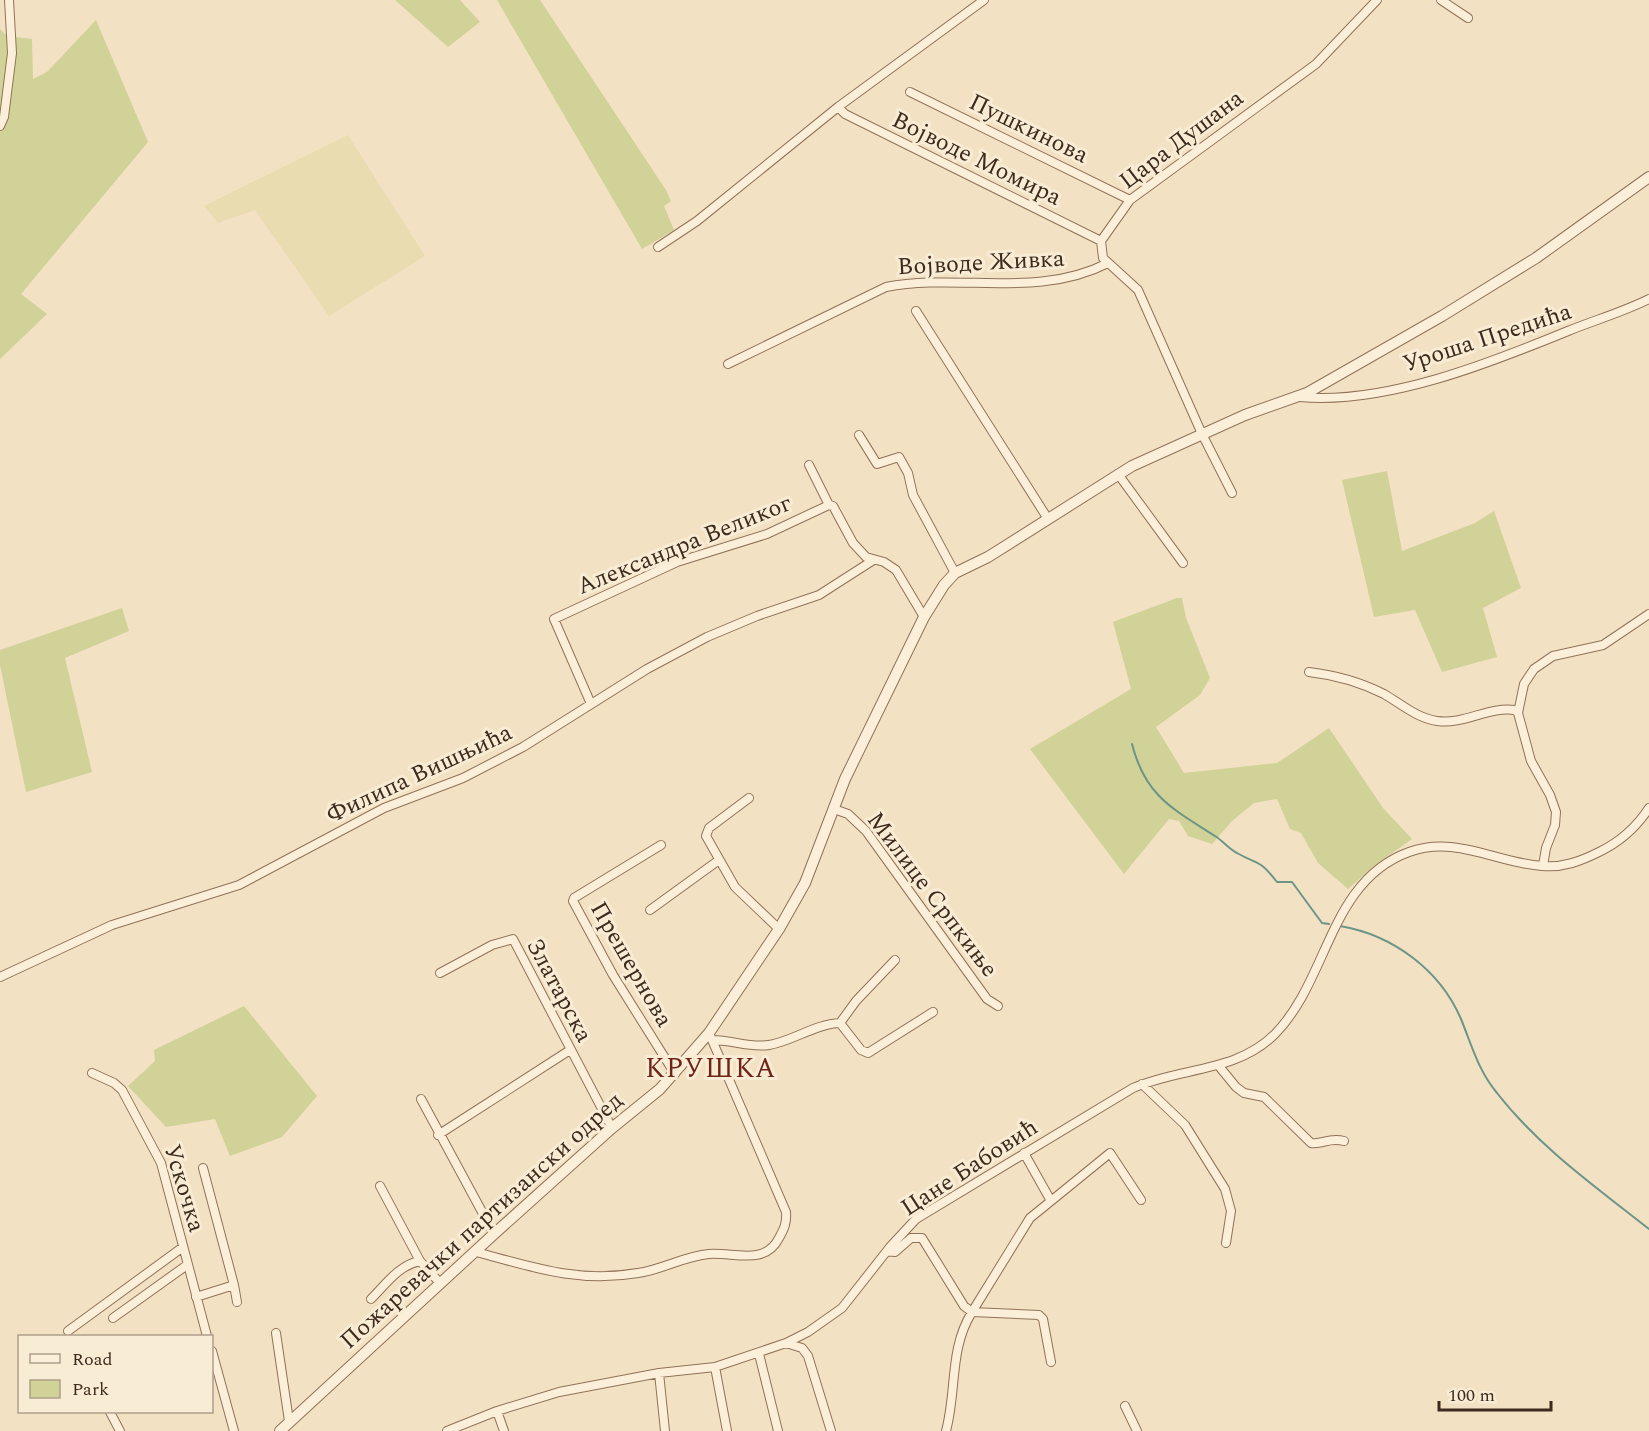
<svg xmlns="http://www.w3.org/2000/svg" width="1649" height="1431" font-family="Spectral,serif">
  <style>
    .farmland { fill: #e9dcb1 }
    .green { fill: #d0d297 }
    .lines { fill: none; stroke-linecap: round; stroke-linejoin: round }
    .stream { stroke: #6c9588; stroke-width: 2 }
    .minor-casing { stroke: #907258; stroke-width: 10 }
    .tertiary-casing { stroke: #907258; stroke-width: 12 }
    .minor { stroke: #fcefd9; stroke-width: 8 }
    .tertiary { stroke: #fcefd9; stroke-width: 10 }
    .labels { text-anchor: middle; stroke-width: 6; stroke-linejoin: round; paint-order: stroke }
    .street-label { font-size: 24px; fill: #3e2b1e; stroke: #f9ecd5 }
    .quarter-label { font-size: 27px; letter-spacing: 1.5px; fill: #702418; stroke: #f9ecd5 }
  </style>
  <rect width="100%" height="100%" fill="#f3e1c4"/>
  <path class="farmland" d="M348 135 425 256 329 316 255 210 218 223 204 206Z"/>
  <path class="green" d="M395 0H460L480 22 448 47Z
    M497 0H540L666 190 671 201 664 206 674 230 642 249Z
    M96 20 148 142 21 294 47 314 0 359V29L7 36 32 39 33 79 47 72Z
    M1387 471 1402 551 1475 523 1494 511 1521 588 1483 608 1497 657 1442 672 1415 610 1374 617 1342 480Z
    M1177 598H1182L1186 618 1210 678 1200 695 1156 727 1184 773 1277 763 1329 728 1383 808 1412 839 1374 866 1348 889 1318 863 1301 833 1290 829 1277 799 1254 803 1232 821 1212 844 1188 836 1179 821 1169 819 1124 874 1030 749 1131 689 1113 622Z
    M122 608 129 631 65 658 92 772 26 792 0 665V650Z
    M244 1006 317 1096 282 1137 230 1156 215 1119 166 1127 128 1086 155 1061 154 1050Z"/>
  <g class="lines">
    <path class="stream" d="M1132 744C1145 796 1173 809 1215 836 1223 841 1229 849 1237 853 1260 866 1259 859 1277 882H1292L1322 923 1329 924
      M1340 926C1393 935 1440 970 1461 1019 1472 1046 1478 1070 1497 1093 1539 1147 1596 1187 1649 1229"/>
    <defs>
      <path id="minor" d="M1441 0 1468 18
        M910 92 1130 200
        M838 107 845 114 1101 241
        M0 126 4 117 12 53 9 0
        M658 247 697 221 838 107 984 0
        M916 311 1048 519
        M728 364 886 287C959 273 1038 299 1108 263
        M1300 397C1385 405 1490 363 1568 331 1595 320 1623 312 1649 299
        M859 435 877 464 899 457 908 473 913 495 955 573
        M809 465 829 505
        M1118 474 1183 563
        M1232 493 1202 434 1138 290 1103 258 1101 241 1130 200 1316 64 1377 0
        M1309 672C1335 675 1360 682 1384 694 1401 704 1417 718 1437 721 1464 725 1489 706 1515 710L1518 713
        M591 704 554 619 677 562 767 534 829 505 833 506 853 543 866 557 884 562 896 570 924 617
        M1518 713 1524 684 1534 669 1553 656 1603 645 1649 614
        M1518 713 1531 761 1550 795 1556 812 1555 825 1546 848 1543 866
        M749 798 709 828 706 836 735 887 779 929
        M834 809 848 814 866 831 987 999 998 1006
        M661 845 574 898 573 901 613 975 675 1074
        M650 910 719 860
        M440 973 492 945 513 939 612 1128
        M0 977 112 925 239 885 384 808 463 778 523 747 647 669 707 637 757 616 819 595 872 561
        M840 1023 861 1050 868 1053 933 1012
        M713 1040C732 1040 750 1048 769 1045 793 1041 815 1024 840 1023L856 1001 895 960
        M1218 1065 1236 1087 1244 1093 1264 1097 1311 1143C1323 1145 1328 1137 1344 1141
        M92 1073 114 1083 122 1090 161 1163 207 1336
        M1142 1084 1185 1125 1225 1189 1231 1211 1226 1243
        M421 1099 494 1234
        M438 1135 570 1050
        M380 1186 420 1261 440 1283
        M1051 1201 1110 1153 1141 1200
        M476 1250 480 1253C535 1268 579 1283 638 1273 662 1270 684 1256 709 1254 734 1252 765 1266 779 1238 784 1229 787 1223 786 1212L709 1033
        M887 1251 895 1252 911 1238H922L964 1306 972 1312 1030 1218 1051 1201 1024 1153
        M234 1285 237 1302
        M196 1297 234 1285 203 1168
        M371 1299C386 1284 399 1265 420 1261
        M113 1318 187 1265
        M68 1331 183 1247
        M276 1333 289 1421
        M786 1343 802 1348 808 1356 831 1431
        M212 1351 234 1431
        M759 1354 778 1431
        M715 1367 727 1431
        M659 1373 665 1431
        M1125 1406 1137 1431
        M497 1411 504 1431
        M110 1412 120 1431
        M447 1431 497 1411 559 1392 659 1373 715 1367 786 1343 808 1332 842 1308 890 1247 916 1219 1133 1088C1180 1067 1236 1073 1275 1034 1329 979 1329 881 1409 852 1456 835 1497 863 1542 866 1563 868 1581 861 1599 852 1620 842 1636 828 1649 808
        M946 1431C957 1390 949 1349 972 1312L1039 1315 1043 1319 1051 1362"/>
      <path id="tertiary" d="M280 1431 494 1234 612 1128 660 1089 709 1033 779 929 805 883 845 779 924 617 944 585 955 573 988 557 1132 466 1245 415 1307 393 1442 316 1536 258 1649 177"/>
    </defs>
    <use href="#minor" class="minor-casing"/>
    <use href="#tertiary" class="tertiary-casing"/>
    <use href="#minor" class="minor"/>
    <use href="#tertiary" class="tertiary"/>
  </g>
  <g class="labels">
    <g class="street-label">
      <text transform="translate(1029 128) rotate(26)" y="8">Пушкинова</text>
      <text transform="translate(1181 139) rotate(-37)" y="8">Цара Душана</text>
      <text transform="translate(977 158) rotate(26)" y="8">Војводе Момира</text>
      <text transform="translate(981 262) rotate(-3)" y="8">Војводе Живка</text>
      <text transform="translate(1487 337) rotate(-18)" y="8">Уроша Предића</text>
      <text transform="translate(684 544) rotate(-22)" y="8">Александра Великог</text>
      <text transform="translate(419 773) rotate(-25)" y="8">Филипа Вишњића</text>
      <text transform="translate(933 894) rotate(53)" y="8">Милице Српкиње</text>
      <text transform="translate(632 964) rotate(60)" y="8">Прешернова</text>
      <text transform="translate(560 990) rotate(62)" y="8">Златарска</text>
      <text transform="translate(969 1167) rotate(-33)" y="8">Цане Бабовић</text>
      <text transform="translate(185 1188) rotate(73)" y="8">Ускочка</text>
      <text transform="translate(481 1220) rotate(-42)" y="8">Пожаревачки партизански одред</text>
    </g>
    <g class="quarter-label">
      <text x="711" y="1077">КРУШКА</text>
    </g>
  </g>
  <rect x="18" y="1335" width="195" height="78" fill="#f9ecd5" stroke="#ae9f8c" stroke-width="1.5"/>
  <rect x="30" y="1354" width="30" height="9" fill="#fcefd9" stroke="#ae9f8c" stroke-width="1.5"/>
  <text x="72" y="1365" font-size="18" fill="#3e2b1e">Road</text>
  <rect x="30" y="1380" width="30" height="18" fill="#d0d297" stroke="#ae9f8c" stroke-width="1.5"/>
  <text x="72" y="1395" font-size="18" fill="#3e2b1e">Park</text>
  <path d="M1439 1401v9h112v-9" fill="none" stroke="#3e2b1e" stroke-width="3"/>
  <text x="1448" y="1401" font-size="18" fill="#3e2b1e" stroke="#f9ecd5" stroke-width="4.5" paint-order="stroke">100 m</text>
</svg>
